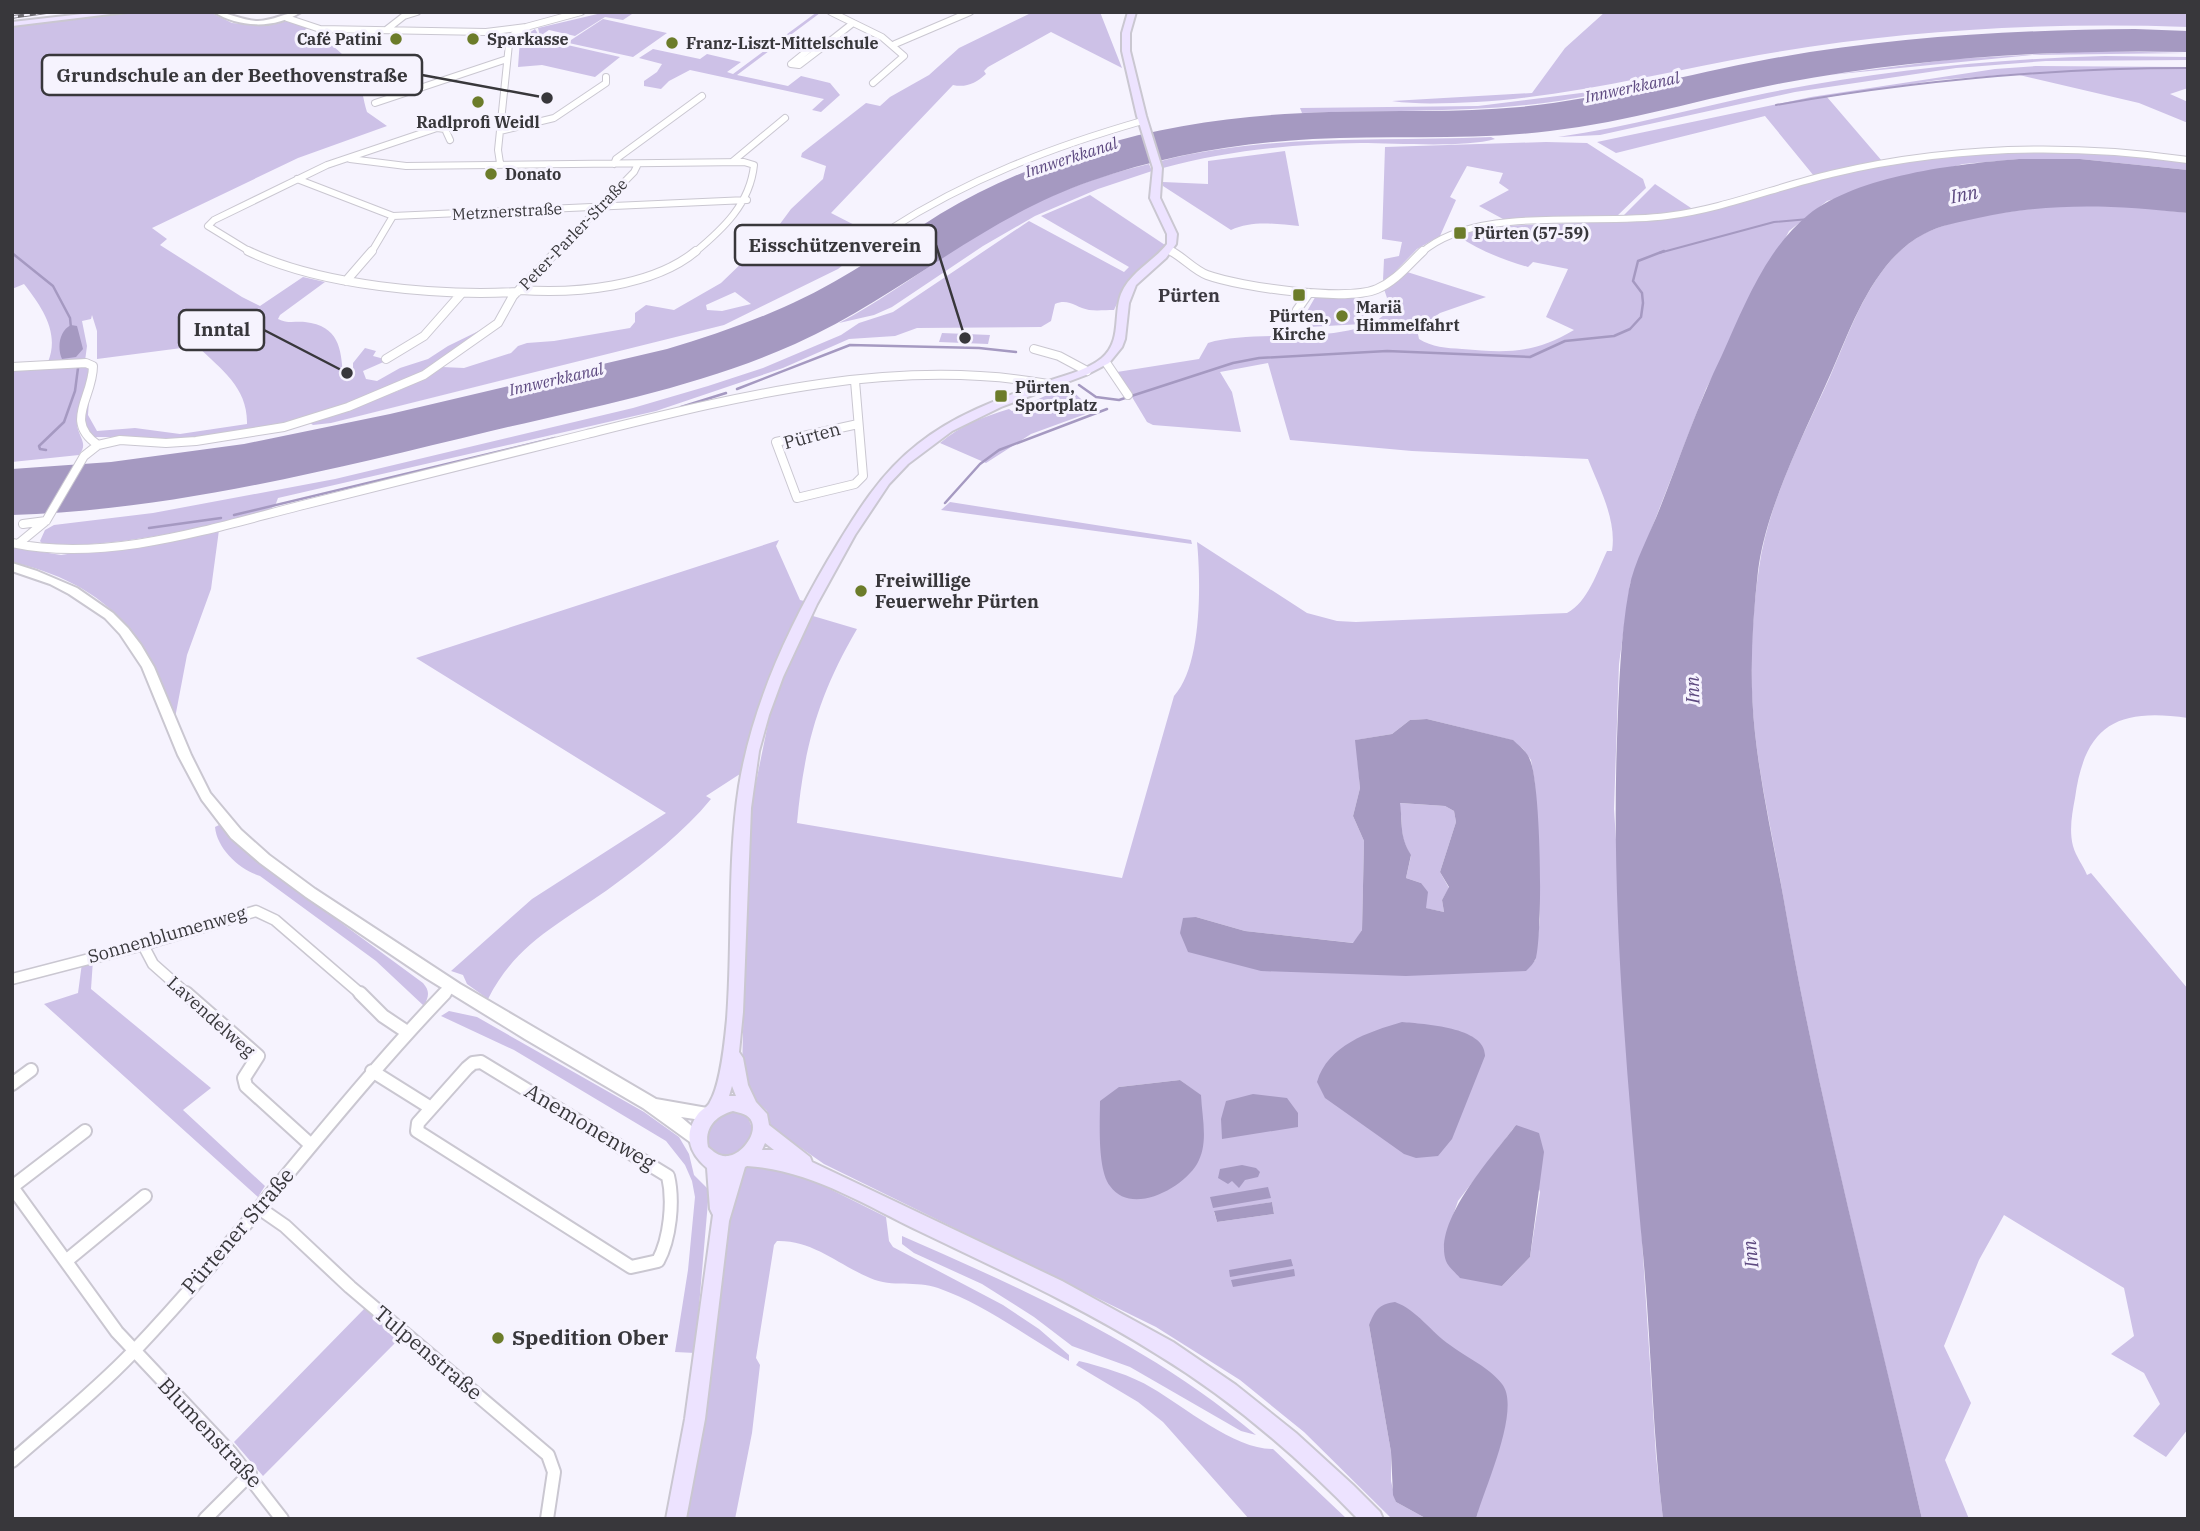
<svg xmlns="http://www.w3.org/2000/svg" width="2200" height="1531" font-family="'IBM Plex Serif',serif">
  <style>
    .green { fill: #cdc1e7; fill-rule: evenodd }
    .water { fill: #a599c1; fill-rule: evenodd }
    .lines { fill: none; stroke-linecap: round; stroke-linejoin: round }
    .stream-far1 { stroke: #a599c1; stroke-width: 2 }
    .stream { stroke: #a599c1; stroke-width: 2.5 }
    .minor-far3-casing { stroke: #cac7d1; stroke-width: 8 }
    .minor-far2-casing { stroke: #cac7d1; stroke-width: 10 }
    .minor-far1-casing { stroke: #cac7d1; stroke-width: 13 }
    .minor-casing { stroke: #cac7d1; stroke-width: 16 }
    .tertiary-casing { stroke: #cac7d1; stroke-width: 4 }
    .secondary-casing { stroke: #cac7d1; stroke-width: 4 }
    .minor-far3 { stroke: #fff; stroke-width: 6 }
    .minor-far2 { stroke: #fff; stroke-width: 8 }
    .minor-far1 { stroke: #fff; stroke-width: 10 }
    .minor { stroke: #fff; stroke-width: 12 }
    .tertiary { fill: #fff; fill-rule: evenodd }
    .secondary { fill: #ede3ff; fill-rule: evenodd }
    .rail-casing { stroke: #6d6b71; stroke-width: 3.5 }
    .rail { stroke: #f6f3fe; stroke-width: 2; stroke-dasharray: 6; stroke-linecap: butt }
    .poi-dot { fill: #6c7c2a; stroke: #f6f3fe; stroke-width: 2.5 }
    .labels { text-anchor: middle; stroke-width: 6; stroke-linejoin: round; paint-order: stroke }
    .far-poi-label { font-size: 16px; font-weight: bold; fill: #38373b; stroke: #f6f3fe; text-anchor: start }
    .far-water-label { font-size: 16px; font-style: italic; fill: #5d4980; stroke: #f6f3fe }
    .far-street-label { font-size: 16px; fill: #38373b; stroke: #f6f3fe }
    .far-quarter-label { font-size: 18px; font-weight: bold; fill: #3c3941; stroke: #f6f3fe }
    .street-label { font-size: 18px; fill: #38373b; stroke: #f6f3fe }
    .poi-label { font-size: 18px; font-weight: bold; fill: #38373b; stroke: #f6f3fe; text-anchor: start }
    .water-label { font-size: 19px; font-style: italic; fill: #5d4980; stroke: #f6f3fe }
    .near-street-label { font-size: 21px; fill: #38373b; stroke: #f6f3fe }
    .near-poi-label { font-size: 21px; font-weight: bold; fill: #38373b; stroke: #f6f3fe; text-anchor: start }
    .leader { fill: none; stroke: #38373b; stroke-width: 2.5 }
    .callout-dot { fill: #38373b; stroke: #f6f3fe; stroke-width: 2.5 }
    .callout { fill: #f6f3fe; stroke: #38373b; stroke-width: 2.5 }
    .callout-label { font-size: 19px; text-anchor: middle; font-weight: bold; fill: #38373b }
  </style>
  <rect width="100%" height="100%" fill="#f6f3fe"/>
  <path class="green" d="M139 12H210L232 23 266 26 288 21 308 28 303 31C318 32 351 57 357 74 362 85 363 100 367 112L387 126 298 158 152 228 167 239 160 245 242 297 260 306 303 277 325 282 280 315 278 319C288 324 295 321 305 322 339 326 341 348 343 375L345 376 353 372V363L365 348 376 351 373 356 388 360 363 371 366 379 377 381 400 368 428 359 448 346 495 323 413 379 315 416 248 431 169 441 139 437H93L83 423 89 400 88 415 97 431 135 428 180 434 247 424C248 388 222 370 197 346L97 359V331L92 315 91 319 82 321 87 346 85 361 48 362C60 333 42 307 24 284L12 289V27Z
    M606 12H635L623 20 605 17 575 36 549 30 540 36 538 28Z
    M817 12 820 13 737 75 788 86 801 76 830 83 840 95 821 112 812 110 824 99 690 70 669 81 661 89 644 86V81L657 72 662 64 639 58 653 49 700 59 707 54 741 62 727 72 733 74Z
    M1033 12H1100L1122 68 1051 32 988 67 984 71 986 74C976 83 966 88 953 85L831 213 878 237 838 269 724 325 331 423 313 425 310 423 398 391 423 379 442 367 464 368 511 353 518 346 527 343 554 341 630 328 635 322V313L646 305 674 310 721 283 774 232 791 209 823 179 826 166 801 157 802 153 866 103 880 106 890 97 929 75 959 48ZM735 292 751 304 722 311 707 310 706 305Z
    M1605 12H2188V27C2044 22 1900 30 1759 55 1665 72 1573 96 1476 102 1449 103 1419 105 1392 101L1532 93 1565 48Z
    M603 19 667 33 633 57 541 37 544 34 571 40Z
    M535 29 541 39 620 57 595 77 542 65 518 67 520 39Z
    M2093 51 2188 53 2032 55 1829 75 1954 59Z
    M2105 56 2188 57V60L2046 61 1956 68 1795 92 1600 135 1558 137C1629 127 1697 107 1767 93 1879 71 1991 59 2105 56Z
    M2036 66 2188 67V88L2170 94 2188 102V123L2139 103 2015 74 1938 80 1827 97 1882 161 1814 176 1765 116 1616 153 1597 142 1811 97 1995 69Z
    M1589 92 1597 94C1499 115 1401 109 1302 113L1300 108 1478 106Z
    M1491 137 1495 139C1464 148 1396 143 1361 143 1294 144 1228 150 1163 168L1161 161C1270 133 1380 142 1491 137Z
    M1546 142 1587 143 1643 179 1646 188 1616 217 1503 222V219L1479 206 1509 190 1499 183 1503 173 1467 166 1450 197 1456 200 1440 236 1417 249 1388 279 1383 280 1384 259 1399 256 1402 242 1382 239 1385 147Z
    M2071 150 2188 161V170L2080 159H2019L1963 164 1827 201 1789 231 1706 389 1630 584 1619 664 1614 809 1656 1456 1663 1519H1476L1478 1511 1445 1342 1401 1305 1369 1325 1391 1452V1481L1396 1502 1427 1519H1392L1304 1432 1240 1380 1156 1327 824 1164 771 1127 767 1111 750 1096 742 1074 747 862 752 802 772 704 791 659 813 616 857 629C818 696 804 747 797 823L1122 878 1174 696C1202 666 1201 582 1197 542L1307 613 1337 621 1356 622 1567 613C1588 602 1597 572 1607 551H1612C1617 520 1599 487 1588 459L1412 451 1290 440 1268 363 1220 372 1232 392 1241 432 1153 425 1147 422 1117 372 1199 359 1208 343C1256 328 1346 347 1384 315L1387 298 1384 289 1404 271 1486 297 1440 313 1417 329 1419 339C1432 347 1446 348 1462 349 1506 353 1534 354 1574 330L1546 317 1568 269 1533 262 1528 267C1503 260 1479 250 1458 236L1461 232 1498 226 1660 220 1713 210 1836 174 1943 154ZM1427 719 1512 740 1523 749 1531 760 1535 784 1540 919 1535 961 1180 933 1196 917 1245 931 1354 943 1362 930 1364 841 1353 816 1360 788 1356 740 1392 734 1410 720ZM1180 1080 1200 1095 1201 1115 1119 1087ZM1516 1125 1540 1192 1530 1257 1502 1286 1446 1236 1458 1201ZM1272 1202 1274 1214 1217 1222 1214 1212Z
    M1285 151 1299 226C1276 224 1252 220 1231 230L1163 186V182L1208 184V161Z
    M1149 164 1152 171 1098 189 1035 216 983 246 892 307 874 315 839 323C892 295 938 258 989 228 1039 198 1093 177 1149 164Z
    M1655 184 1694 210 1624 218 1623 216Z
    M1090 195 1165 245 1128 280 1114 310C1106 310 1097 311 1089 310 1076 308 1069 298 1055 304L1051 321 1041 327 917 328 895 336 849 339 783 368 656 411 278 498 275 506 268 510C194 531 122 546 44 546L40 541 45 530 54 525 153 513 335 479 633 408 708 386 763 368 841 335 859 323 893 312 1029 221 1124 272 1129 267 1041 216Z
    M2066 205 2136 207 2188 213V718C2118 708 2085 724 2075 798 2072 814 2069 830 2073 846 2076 857 2083 865 2087 875L2091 873 2188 989V1429L2166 1457 2133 1436 2160 1404 2144 1373 2111 1354 2134 1336 2124 1288 2004 1215 1979 1260 1944 1346 1971 1403 1945 1460 1969 1519H1922C1874 1312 1819 1105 1783 896 1774 842 1761 788 1755 733 1749 680 1751 622 1759 568 1768 503 1802 438 1829 379 1851 329 1871 265 1920 236 1953 216 2028 209 2066 205Z
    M1354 293 1357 304 1367 312 1368 319 1362 324 1309 327 1306 313 1317 294Z
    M942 333 990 335 988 344 939 342Z
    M83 365 91 369C86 386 76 407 77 424 78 437 89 443 79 455L12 462V368Z
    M1067 386 1094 411 1031 434 986 463 940 443C961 425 983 417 1009 409L1012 411Z
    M950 502 1191 540 1192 544 941 510Z
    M219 530 211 589 187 655 175 718C145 631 105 584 12 562V547L61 555Z
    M779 540 776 546 800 600 808 602C780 661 757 707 743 772L706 796 711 799C684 832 648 860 614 885 564 922 517 941 488 999L467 984 463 975 451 971 532 899 666 813 416 658Z
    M1399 803 1445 806 1454 811 1456 822 1440 872 1449 888 1442 900 1444 912 1425 908 1421 883 1406 878 1411 856C1397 831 1405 828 1399 803Z
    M219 825 249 855 423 983C430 991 429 996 424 1006L376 961 260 876C240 870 217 849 215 827Z
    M93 960 91 989 211 1088 183 1110 265 1186 258 1197 44 1004 78 993 82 963Z
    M449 1011 477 1017 644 1112 679 1137 689 1154 694 1175 709 1190 695 1353 675 1352 688 1270 695 1197 692 1181 685 1165 666 1141 514 1050 441 1016Z
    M730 1111C745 1112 753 1120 752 1135L738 1152C703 1167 692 1127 730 1111Z
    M752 1164 802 1175 886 1217 889 1241 893 1247 1003 1305 1039 1329 1069 1355V1361C1027 1337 984 1304 938 1288 916 1280 893 1288 870 1278 839 1265 813 1240 777 1241L774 1245 756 1358 760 1365 752 1433 735 1519H685L730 1213 744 1169Z
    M902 1236C1026 1290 1152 1347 1256 1435L1241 1431 1130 1367 1072 1346 1034 1317 982 1284 914 1253 902 1244Z
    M365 1308 398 1340 263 1476 234 1442Z
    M1079 1361C1103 1367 1131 1375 1152 1388 1183 1406 1236 1450 1273 1449L1347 1519H1249L1163 1422 1138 1402 1076 1365Z"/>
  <path class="water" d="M2135 29 2188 31V52C2052 49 1916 58 1783 83 1705 98 1629 122 1550 131 1471 141 1392 135 1313 139 1237 143 1162 156 1091 181 981 219 900 297 795 344 698 387 593 407 491 431 333 469 175 510 12 515V469L111 462 244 444 390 414 667 349C728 331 789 309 844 276 877 257 908 234 940 214 989 185 1041 163 1095 147 1169 124 1251 114 1329 112 1393 110 1457 113 1520 107 1604 99 1686 74 1769 59 1890 37 2012 30 2135 29Z
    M2019 159H2080L2188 170V213C2112 205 2053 202 1978 218 1960 222 1940 225 1924 234 1874 260 1852 325 1831 373 1805 432 1766 507 1758 571 1752 624 1749 679 1755 733 1761 789 1774 845 1784 901 1820 1109 1875 1313 1922 1519H1663C1652 1427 1651 1335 1642 1243 1627 1075 1611 908 1617 739 1619 689 1620 639 1629 589 1634 562 1650 534 1660 508 1680 457 1698 404 1722 355 1744 306 1766 249 1808 215 1858 175 1957 164 2019 159Z
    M71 325 77 326 83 349 76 357 62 359C57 348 59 331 71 325Z
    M1427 719 1513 740C1519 746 1527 751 1530 760 1541 784 1543 931 1536 958 1534 963 1530 967 1526 971L1406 976 1261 971 1188 952 1180 933 1183 918 1196 917 1245 931 1353 943 1362 930 1364 841 1353 816 1360 788 1355 740 1392 734 1410 720ZM1400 803 1445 806 1454 811 1456 822 1440 872 1449 887 1442 900 1444 912 1426 908 1428 892 1421 883 1406 878 1411 855C1399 835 1403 825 1400 803Z
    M1402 1022C1424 1024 1486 1027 1485 1056L1452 1139 1438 1156 1416 1158 1404 1154 1325 1098 1317 1082C1328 1045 1368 1032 1402 1022Z
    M1180 1080 1201 1095C1202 1118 1209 1143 1197 1164 1182 1189 1131 1216 1110 1186 1097 1169 1100 1122 1100 1101L1119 1087Z
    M1253 1094 1287 1098 1298 1113V1127L1222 1139 1221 1119 1226 1101Z
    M1516 1125 1539 1133 1544 1152 1530 1257 1502 1286 1460 1278C1456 1273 1448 1267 1446 1261 1432 1221 1494 1155 1516 1125Z
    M1242 1165 1256 1168 1260 1172 1258 1177 1245 1180 1239 1188 1232 1181 1228 1184 1218 1178 1220 1169Z
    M1268 1187 1271 1198 1213 1208 1210 1197Z
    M1272 1202 1274 1214 1217 1222 1214 1211Z
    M1291 1259 1293 1266 1230 1277 1229 1270Z
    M1294 1269 1295 1276 1233 1287 1231 1280Z
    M1395 1302C1417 1310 1431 1332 1450 1345 1466 1357 1490 1368 1502 1384 1522 1409 1483 1491 1476 1519H1427L1396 1502 1393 1495 1391 1452 1369 1325C1375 1311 1378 1304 1395 1302Z"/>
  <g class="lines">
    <path class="stream-far1" d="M1776 105C1913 81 2049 68 2188 68
      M1659 253 1774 222 1809 219"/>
    <path class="stream" d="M12 253 53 286 70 318 71 328
      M1079 385 1096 397 1119 400 1233 363 1259 358 1387 351 1530 357 1565 341 1614 336 1630 329 1641 317 1643 303 1642 293 1633 281 1638 261 1664 251
      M737 389 850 345 979 348 1016 352
      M681 407 726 393
      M46 450 40 449 39 446 64 422 75 391 78 368
      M945 503 980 464 999 450 1107 409
      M234 515 555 438
      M149 528 221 518"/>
    <defs>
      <path id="minor-far3" d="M831 12 882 37 904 56 873 83
        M287 18 320 29 486 32 526 27 581 12
        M386 30 404 16 417 12
        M895 44 970 12
        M812 47 820 49 799 65 791 64Z
        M820 49 853 23
        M375 103 507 59
        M500 131 554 118 606 83V77
        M350 159 406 166 744 162 754 165C750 204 723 229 694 253
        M732 162 785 118
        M500 163 498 150 509 44 513 35 521 30
        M614 164 616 159 702 96
        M297 179 393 216
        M393 216 747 200
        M889 230C968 179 1052 147 1142 121
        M1168 250 1175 253
        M252 253 208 226 214 220 327 165 437 128 445 129 450 140
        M371 253 393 216
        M555 253 634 172 638 164
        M1421 253C1475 204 1596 226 1667 216 1723 209 1776 187 1831 174 1949 146 2068 143 2188 160"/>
      <path id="minor-far2" d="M248 251C321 286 437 296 517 292
        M1171 251C1184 258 1194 270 1207 275 1240 287 1346 302 1377 289 1396 281 1408 265 1423 251
        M346 281 372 251
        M520 290C575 294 653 287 696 251
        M1297 310 1309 293
        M1034 349 1059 356 1087 371
        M386 359 424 336 461 294
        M1105 361 1128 395
        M12 367 86 363 93 366C93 398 63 421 98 445
        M855 381 863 476 855 484 797 498 776 442 858 424
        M23 524 46 521
        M12 543C105 563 209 529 299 506 395 482 491 458 587 434 736 397 894 356 1048 384
        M18 544 46 521 84 456 98 445 120 440 166 443 196 441 284 427 348 407 424 375 498 323 513 296 557 251"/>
      <path id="minor-far1" d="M143 945 153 964 188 995
        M12 979 143 945 256 911 275 920 362 995
        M443 995 451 987"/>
      <path id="minor" d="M186 993 258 1056 244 1078 246 1086 311 1145
        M360 993 383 1016 407 1032
        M481 1062 668 1176C674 1201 670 1239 658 1261L631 1267 417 1131 418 1123 467 1068 473 1063Z
        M372 1071 431 1108
        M12 1084 31 1070
        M12 1187 117 1332 230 1452 282 1519
        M12 1187 85 1131
        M259 1208 285 1226 350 1287 548 1455 554 1472 547 1519
        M66 1261 145 1196
        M12 1461C53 1425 97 1390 134 1351 243 1236 336 1107 445 993
        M205 1519 250 1474"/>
      <path id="tertiary" d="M214 12C229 12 242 21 258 21 273 21 286 12 301 12 275 29 240 28 214 12Z
        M12 563 37 571 77 588 113 613 128 628 141 645 154 667 191 755 210 793 241 830 269 855 315 889 460 984 656 1099 713 1109 715 1114 713 1119 708 1121 681 1117 702 1135 705 1140 702 1145 697 1147 643 1108 525 1039 426 978 306 897 260 863 231 838 202 800 178 755 142 667 120 634 105 618 69 594 50 584 12 571Z"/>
      <path id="secondary" d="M100 12H127L12 26V22Z
        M1128 12H1136L1130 33V51L1146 116 1162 168 1160 198 1177 234 1176 244 1166 258 1136 285 1129 303 1125 339 1122 347 1109 363 1086 375 1001 407 952 431 908 464 889 484 855 535 817 604 783 677 769 715 759 751 751 808 743 1012 739 1052 743 1058 748 1085 756 1102 767 1114 769 1125 810 1157 812 1162 1062 1281 1173 1342 1236 1385 1296 1433 1353 1485 1380 1512 1383 1519H1358C1298 1457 1232 1400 1158 1355 1082 1307 1000 1270 919 1231 863 1204 810 1170 747 1166L745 1167 729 1221 705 1419 686 1519H666L685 1419 713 1215 710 1209 707 1168C689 1153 683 1134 698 1114 702 1109 708 1107 710 1102 721 1084 725 1040 727 1019 733 941 727 863 739 786 752 706 787 630 828 560 854 517 878 475 918 444 953 416 998 399 1040 384 1060 376 1085 372 1102 358 1122 341 1113 315 1121 294 1130 272 1153 262 1167 244V234L1150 198 1153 168 1137 116 1122 51V33ZM732 1086 736 1096H729ZM733 1111C740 1113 749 1114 752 1122 757 1135 741 1155 728 1156 719 1157 714 1152 708 1147 704 1128 715 1116 733 1111ZM765 1143 774 1150H762Z"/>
    </defs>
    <use href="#minor-far3" class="minor-far3-casing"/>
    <use href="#minor-far2" class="minor-far2-casing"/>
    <use href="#minor-far1" class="minor-far1-casing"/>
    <use href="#minor" class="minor-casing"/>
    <use href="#tertiary" class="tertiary-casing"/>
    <use href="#secondary" class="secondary-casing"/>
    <use href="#minor-far3" class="minor-far3"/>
    <use href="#minor-far2" class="minor-far2"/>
    <use href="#minor-far1" class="minor-far1"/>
    <use href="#minor" class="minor"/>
    <use href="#tertiary" class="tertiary"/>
    <use href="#secondary" class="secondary"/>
    <defs>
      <path id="rail" d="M12 17 48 12"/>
    </defs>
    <use href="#rail" class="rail-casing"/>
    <use href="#rail" class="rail"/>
  </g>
  <g class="poi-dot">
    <circle cx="396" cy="39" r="7"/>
    <circle cx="473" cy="39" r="7"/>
    <circle cx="672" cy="43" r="7"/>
    <circle cx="478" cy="102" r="7"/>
    <circle cx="491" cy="174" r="7"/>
    <rect x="1453" y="226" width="14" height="14" rx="3.5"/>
    <rect x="1292" y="288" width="14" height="14" rx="3.5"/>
    <circle cx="1342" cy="316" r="7"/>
    <rect x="994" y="389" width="14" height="14" rx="3.5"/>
    <circle cx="861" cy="591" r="7"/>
    <circle cx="498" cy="1338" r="7"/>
  </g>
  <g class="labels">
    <g class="far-poi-label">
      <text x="382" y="45" text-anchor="end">Café Patini</text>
      <text x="487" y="45">Sparkasse</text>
      <text x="686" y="49">Franz-Liszt-Mittelschule</text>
      <text x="478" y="128" text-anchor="middle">Radlprofi Weidl</text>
      <text x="505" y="180">Donato</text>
      <text x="1474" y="239">Pürten (57-59)</text>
      <text x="1356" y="313">Mariä<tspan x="1356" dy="18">Himmelfahrt</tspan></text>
      <text x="1299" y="322" text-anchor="middle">Pürten,<tspan x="1299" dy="18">Kirche</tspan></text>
      <text x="1015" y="393">Pürten,<tspan x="1015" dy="18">Sportplatz</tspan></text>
    </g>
    <g class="far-water-label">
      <text transform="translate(1632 87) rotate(-12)" y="6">Innwerkkanal</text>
      <text transform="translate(1071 157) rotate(-18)" y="6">Innwerkkanal</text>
      <text transform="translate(556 379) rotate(-13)" y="6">Innwerkkanal</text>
    </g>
    <g class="far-street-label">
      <text transform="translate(507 211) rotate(-3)" y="6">Metznerstraße</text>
      <text transform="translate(573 234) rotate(-46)" y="6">Peter-Parler-Straße</text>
    </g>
    <g class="far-quarter-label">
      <text x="1189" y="302">Pürten</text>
    </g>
    <g class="street-label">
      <text transform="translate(812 436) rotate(-15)" y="6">Pürten</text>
      <text transform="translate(167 935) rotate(-16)" y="6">Sonnenblumenweg</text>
      <text transform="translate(211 1017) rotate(42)" y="6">Lavendelweg</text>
    </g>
    <g class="poi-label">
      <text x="875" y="587">Freiwillige<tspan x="875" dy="21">Feuerwehr Pürten</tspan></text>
    </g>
    <g class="water-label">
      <text transform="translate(1964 194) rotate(-11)" y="7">Inn</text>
      <text transform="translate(1692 690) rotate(-92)" y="7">Inn</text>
      <text transform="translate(1750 1254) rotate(-96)" y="7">Inn</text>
    </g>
    <g class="near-street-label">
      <text transform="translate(590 1127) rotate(31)" y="7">Anemonenweg</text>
      <text transform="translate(238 1231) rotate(-49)" y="7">Pürtener Straße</text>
      <text transform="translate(428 1353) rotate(40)" y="7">Tulpenstraße</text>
      <text transform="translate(210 1433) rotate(47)" y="7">Blumenstraße</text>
    </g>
    <g class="near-poi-label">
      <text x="512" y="1345">Spedition Ober</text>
    </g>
  </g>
  <path class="leader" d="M547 98L422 75M965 338L936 245M347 373L264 330"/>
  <g class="callout-dot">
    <circle cx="547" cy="98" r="7"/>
    <circle cx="965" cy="338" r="7"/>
    <circle cx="347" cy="373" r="7"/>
  </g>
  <g class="callout">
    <rect x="42" y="55" width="380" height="40" rx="7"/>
    <rect x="735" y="225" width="201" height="40" rx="7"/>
    <rect x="179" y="310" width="85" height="40" rx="7"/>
  </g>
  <g class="callout-label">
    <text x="232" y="82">Grundschule an der Beethovenstraße</text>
    <text x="835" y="252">Eisschützenverein</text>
    <text x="222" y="336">Inntal</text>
  </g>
  <rect width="2200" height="1531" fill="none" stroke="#38373b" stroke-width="28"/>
</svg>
